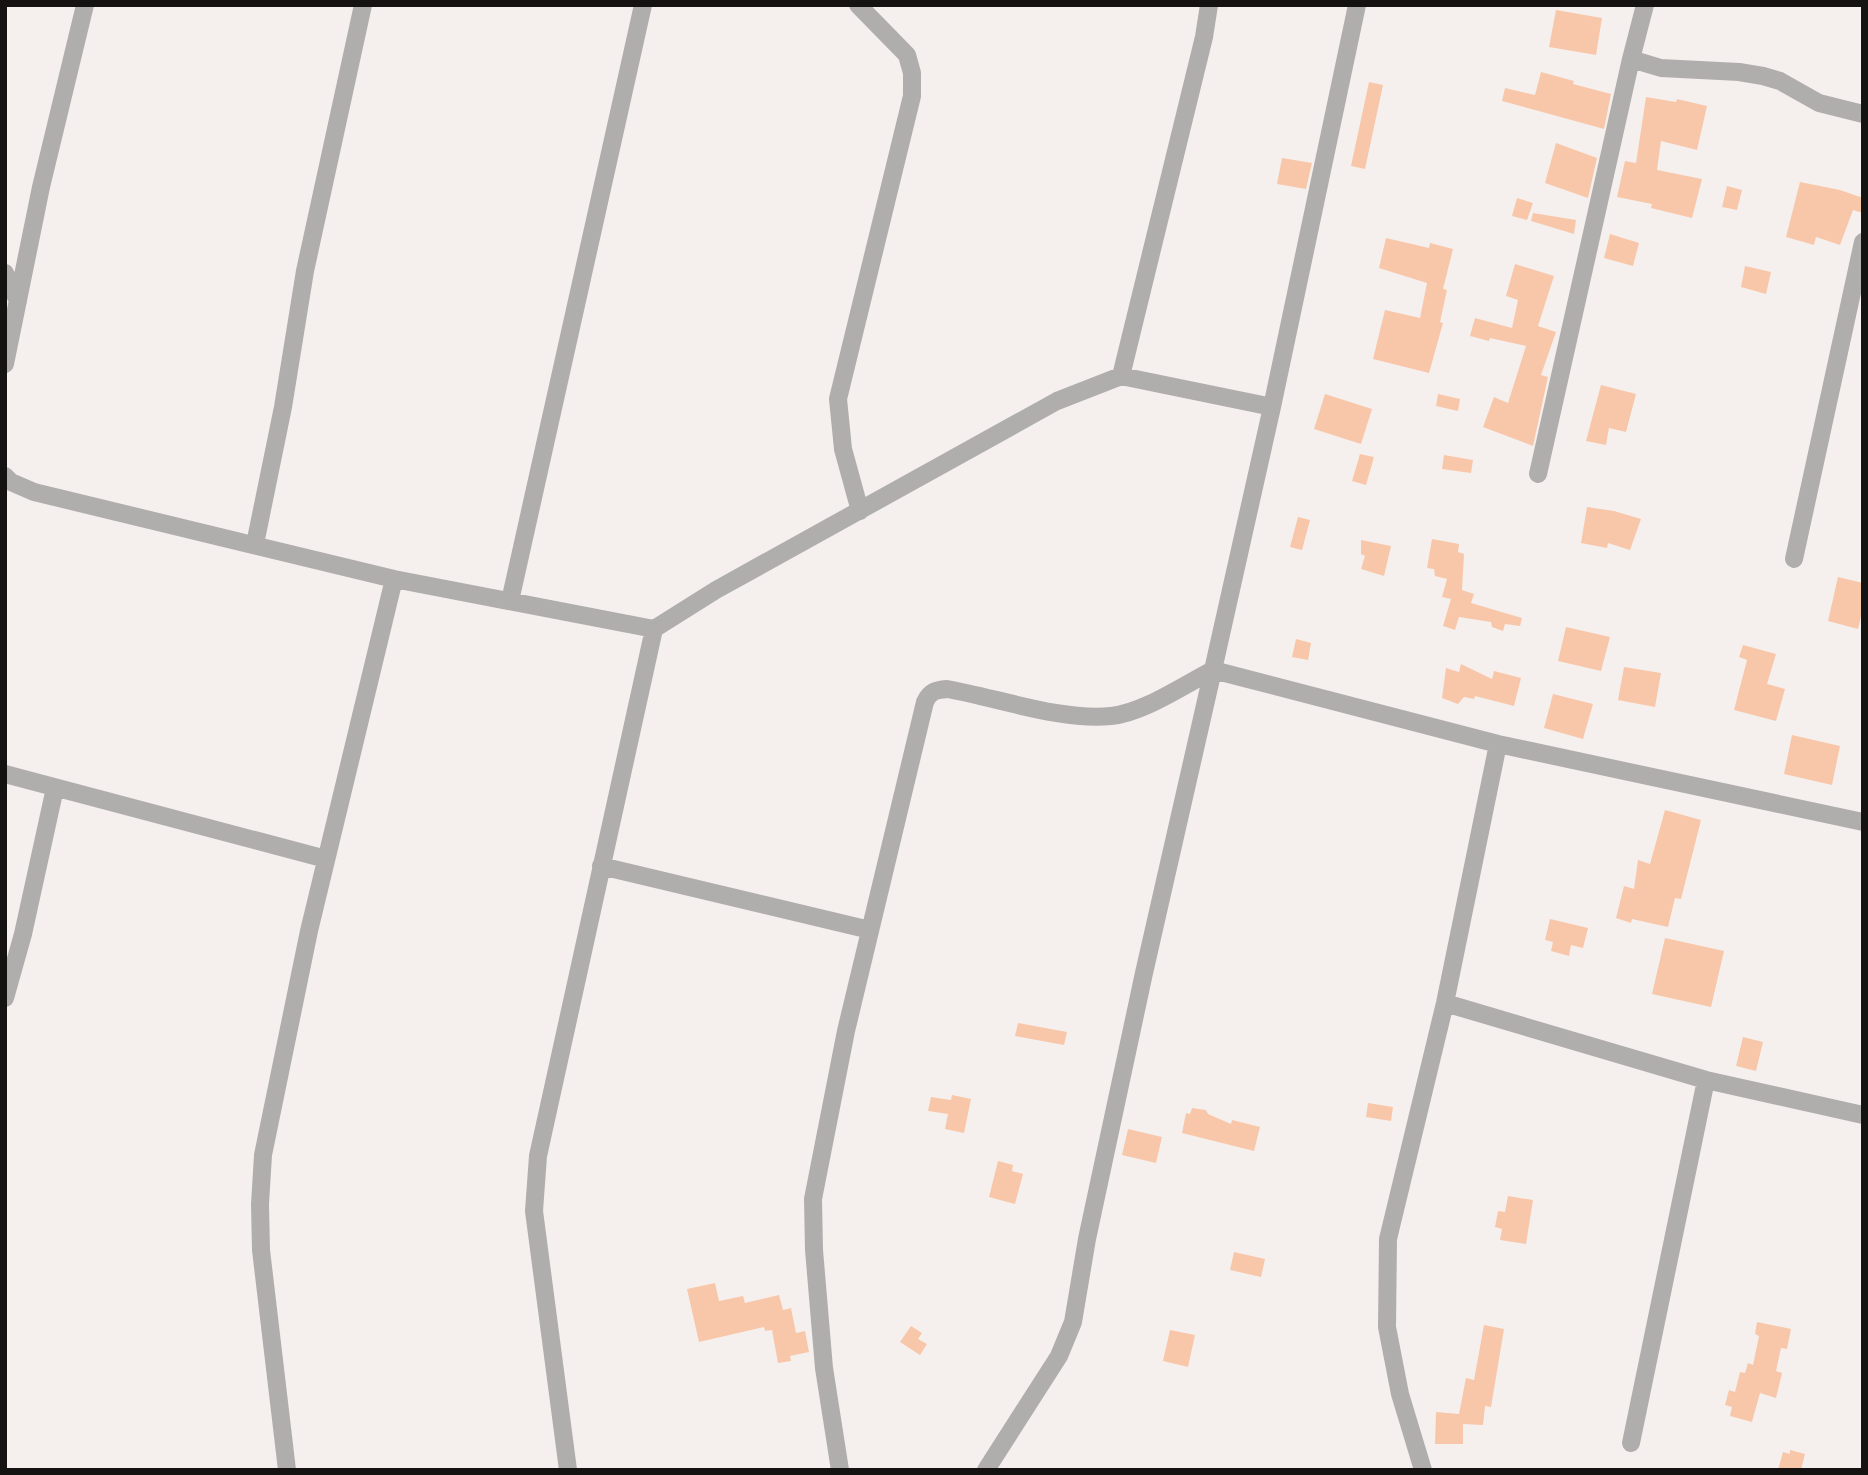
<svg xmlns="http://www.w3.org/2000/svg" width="1868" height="1475" font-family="'Exo 2',sans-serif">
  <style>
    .building { fill: #f8c7a9 }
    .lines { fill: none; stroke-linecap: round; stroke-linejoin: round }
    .minor { stroke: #b0aead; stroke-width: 18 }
  </style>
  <rect width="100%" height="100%" fill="#f5f0ee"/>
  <path class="building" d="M1556 10 1602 18 1596 55 1549 47Z
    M1541 72 1574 81 1573 84 1611 94 1604 129 1502 101 1505 88 1535 95Z
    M1369 82 1383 85 1365 169 1351 166Z
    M1646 97 1676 102 1677 99 1707 106 1697 150 1661 141 1657 170 1702 179 1692 218 1651 208 1652 204 1617 197 1625 161 1636 163Z
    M1556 143 1597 158 1588 198 1545 183Z
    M1282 158 1312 163 1306 189 1277 184Z
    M1800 182 1840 190 1863 198V213L1853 210 1840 245 1816 237 1814 245 1786 237Z
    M1727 186 1742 190 1737 210 1722 207Z
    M1517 198 1533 203 1527 220 1512 216Z
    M1533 213 1576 220 1574 234 1531 221Z
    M1610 234 1639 243 1633 266 1604 258Z
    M1386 238 1429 248 1430 243 1453 249 1443 289 1447 290 1440 322 1443 323 1429 373 1373 359 1385 310 1420 318 1427 283 1379 268Z
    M1515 264 1554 276 1538 326 1556 332 1541 375 1548 377 1533 446 1483 427 1494 397 1508 403 1526 346 1490 338 1489 341 1470 336 1475 318 1512 328 1518 300 1506 296Z
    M1745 266 1771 272 1766 294 1741 287Z
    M1601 385 1636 394 1626 432 1609 428 1606 445 1586 441Z
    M1325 394 1372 409 1361 444 1314 429Z
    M1438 394 1460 399 1458 411 1436 406Z
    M1360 454 1374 457 1366 485 1352 481Z
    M1444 455 1473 460 1471 473 1442 469Z
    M1587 507 1614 511 1641 519 1630 550 1608 543 1607 548 1581 543Z
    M1298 517 1310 520 1302 550 1290 547Z
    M1432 539 1459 544 1458 552 1464 554 1462 590 1474 594 1471 603 1522 618 1520 626 1505 624 1503 631 1492 627 1491 622 1459 617 1455 630 1443 626 1451 599 1442 597 1447 579 1435 576 1434 569 1427 568Z
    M1361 540 1391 546 1384 576 1361 569 1365 556 1361 554Z
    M1838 577 1863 583V608L1858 629 1828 621Z
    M1566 627 1610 637 1601 671 1558 661Z
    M1296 639 1311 643 1308 660 1292 657Z
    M1743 645 1776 654 1767 684 1785 689 1776 721 1734 710 1747 660 1739 657Z
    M1461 664 1492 679 1494 671 1521 678 1514 706 1475 696 1474 699 1464 697 1458 704 1442 698 1446 668 1459 672Z
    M1624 667 1661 673 1655 707 1618 700Z
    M1553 694 1593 704 1583 739 1544 728Z
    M1792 735 1840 746 1832 785 1784 774Z
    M1665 810 1701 820 1681 899 1675 898 1668 927 1632 919 1631 923 1616 918 1624 886 1634 889 1638 860 1650 864Z
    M1550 919 1588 928 1583 948 1571 945 1569 956 1551 951 1553 942 1545 940Z
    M1665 938 1724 951 1711 1007 1652 994Z
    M1018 1023 1067 1032 1064 1045 1015 1036Z
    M1743 1037 1763 1042 1756 1071 1736 1066Z
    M952 1095 971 1099 964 1133 945 1129 948 1114 928 1111 931 1097 951 1100Z
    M1368 1103 1393 1107 1391 1121 1366 1117Z
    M1192 1108 1206 1110 1208 1114 1231 1124 1232 1120 1260 1127 1254 1151 1182 1133 1186 1113 1190 1114Z
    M1128 1129 1162 1137 1156 1163 1122 1155Z
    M998 1161 1013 1165 1012 1171 1023 1174 1015 1204 989 1197Z
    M1508 1196 1533 1200 1526 1244 1500 1240 1502 1229 1495 1227 1498 1211 1505 1212Z
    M1234 1252 1265 1259 1261 1277 1230 1270Z
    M715 1283 719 1301 743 1296 745 1303 779 1295 783 1310 791 1308 796 1333 805 1331 809 1352 790 1356 791 1361 778 1363 772 1330 765 1331 764 1327 699 1342 687 1289Z
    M1757 1322 1791 1329 1787 1349 1781 1348 1776 1371 1782 1373 1776 1398 1760 1393 1752 1422 1730 1416 1732 1407 1725 1405 1729 1390 1735 1392 1740 1372 1745 1373 1748 1363 1753 1365 1759 1336 1755 1334Z
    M1484 1325 1504 1329 1491 1407 1485 1406 1483 1425 1463 1424V1444H1435L1436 1412 1459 1414 1466 1378 1474 1380Z
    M911 1326 922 1333 918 1339 927 1344 920 1355 900 1342Z
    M1170 1330 1195 1335 1188 1367 1163 1361Z
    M1790 1450 1805 1454 1801 1470H1778L1783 1452 1790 1454Z"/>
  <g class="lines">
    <path class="minor" d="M858 5 907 55 912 73V96L838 399 843 449 860 511
      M1357 5 1272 407 1213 670 1498 744 1863 822
      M1645 5 1631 59 1661 68 1739 72 1763 76 1780 81 1819 103 1863 114
      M5 273 18 301
      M5 364 41 187 85 5
      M1121 376 1204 37 1209 5
      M1538 474 1631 59
      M5 476 11 482 34 492 394 579 654 629 716 590 1057 401 1121 376 1272 407
      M255 544 283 407 305 271 363 5
      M1794 559 1863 242
      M510 601 643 5
      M5 774 326 859
      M601 866 870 930
      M5 998 23 934 55 788
      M1445 1003 1706 1080 1863 1115
      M1631 1443 1706 1080
      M287 1470 261 1250 260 1204 263 1155 309 931 394 579
      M568 1470 534 1211 538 1156 654 629
      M840 1470 824 1368 814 1250 813 1199 846 1031 925 702C930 691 936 690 947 689 998 698 1061 721 1111 716 1143 713 1184 685 1213 670
      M986 1470 1059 1356 1073 1322 1087 1239 1144 973 1213 670
      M1423 1470 1400 1394 1387 1327 1388 1239 1445 1003 1498 744"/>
  </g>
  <rect width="1868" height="1475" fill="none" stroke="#141312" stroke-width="14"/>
</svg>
